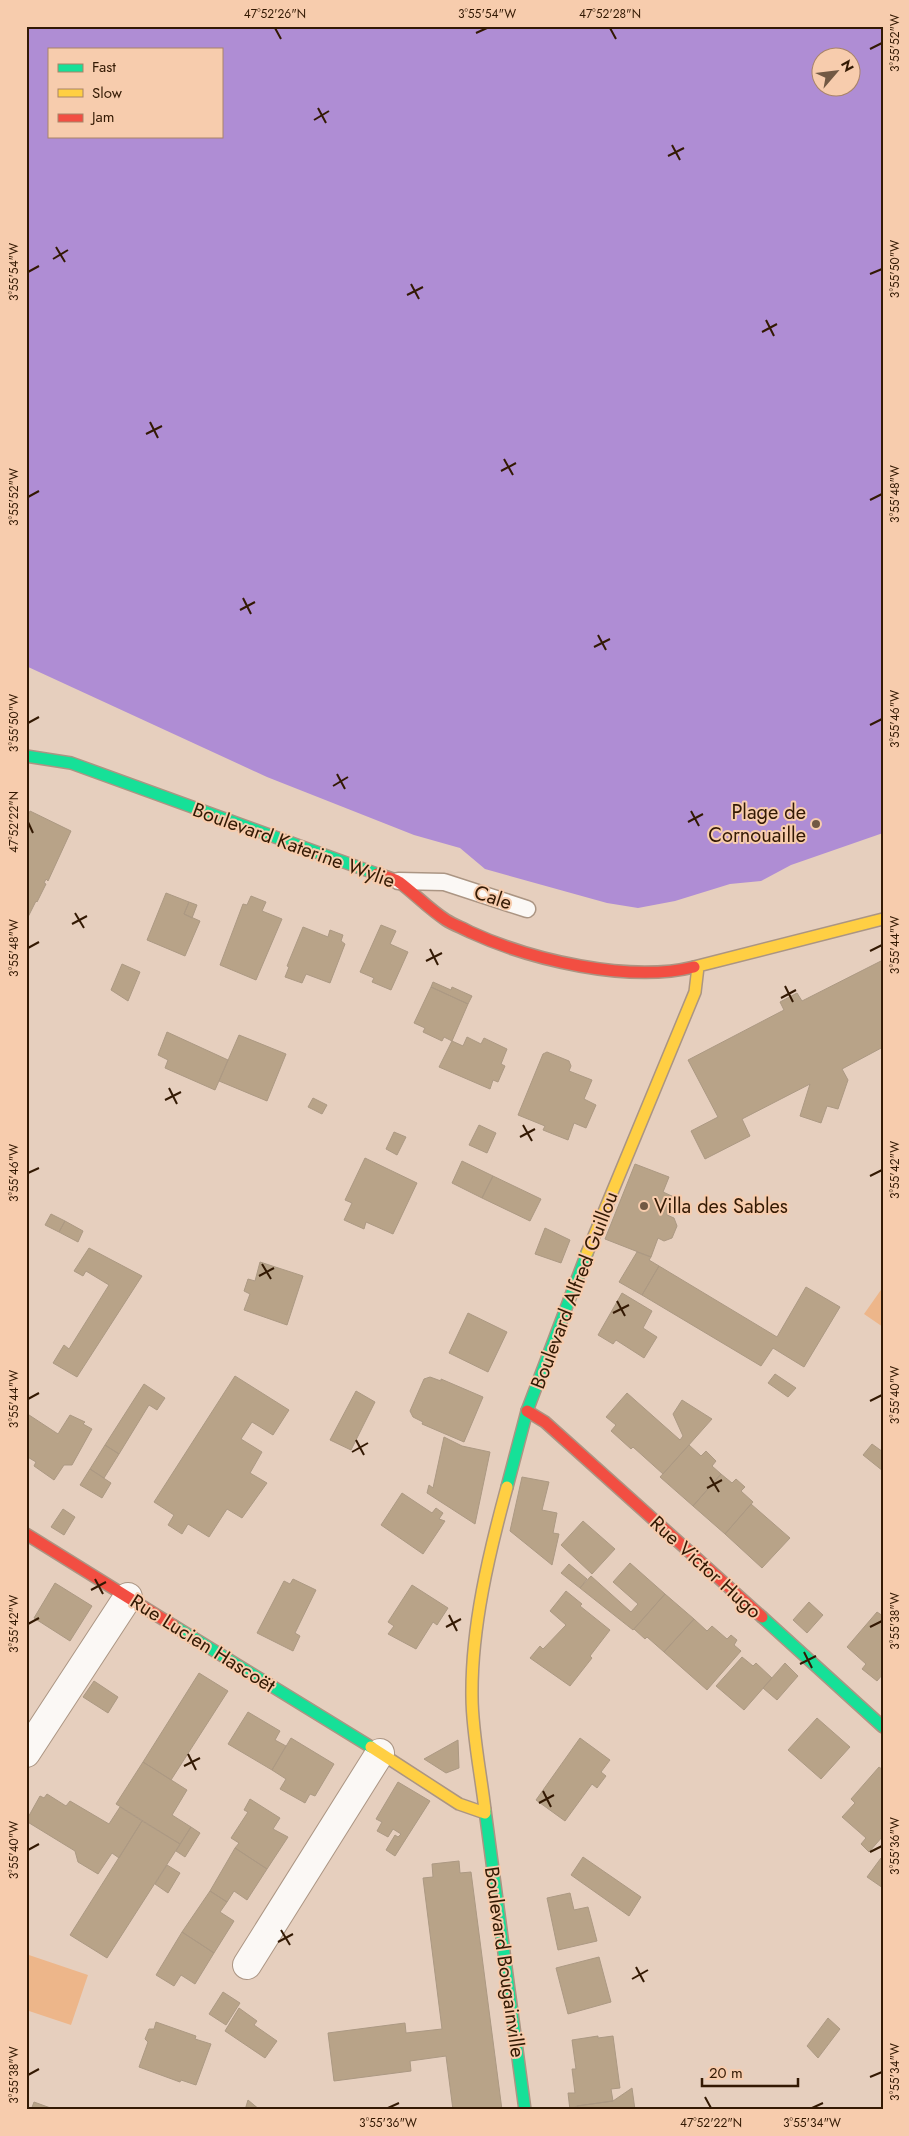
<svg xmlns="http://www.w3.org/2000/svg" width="909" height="2136" font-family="Jost,sans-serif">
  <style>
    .green { fill: #edb68a }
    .water { fill: #af8dd4; fill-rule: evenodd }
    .building { fill: #b8a388; stroke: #ac9983 }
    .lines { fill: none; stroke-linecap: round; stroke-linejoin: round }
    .lane-casing { stroke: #ab9583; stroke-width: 19 }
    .street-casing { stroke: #ab9583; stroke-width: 30 }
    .fast-casing { stroke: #ab9583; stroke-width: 14 }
    .slow-casing { stroke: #ab9583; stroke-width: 14 }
    .jam-casing { stroke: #ab9583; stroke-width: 14 }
    .lane { stroke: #fbf8f5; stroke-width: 16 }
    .street { stroke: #fbf8f5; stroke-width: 28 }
    .fast { stroke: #16e098; stroke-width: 11 }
    .slow { stroke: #ffcf43; stroke-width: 11 }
    .jam { stroke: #f24e42; stroke-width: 11 }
    .ticks { fill: none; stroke: #331903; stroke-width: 2 }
    .poi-dot { fill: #725944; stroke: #f7ccad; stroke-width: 2 }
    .labels { text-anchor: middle; stroke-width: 4; stroke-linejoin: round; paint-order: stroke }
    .poi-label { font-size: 20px; fill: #331903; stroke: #f7ccad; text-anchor: end }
    .street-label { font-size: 20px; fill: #331903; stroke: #f7ccad }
    .neatline { fill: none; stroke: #331903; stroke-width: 2 }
    .ticks-label { font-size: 12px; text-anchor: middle; fill: #331903 }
  </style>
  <rect width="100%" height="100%" fill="#e6cfbe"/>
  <path class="green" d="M883 1287V1327L864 1314Z
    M26 1954 88 1975 71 2025 26 2010Z"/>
  <path class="water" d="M26 26H883V833L791 865 761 881 730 884 675 901 638 908 607 903 485 869 460 848 414 835 267 777 26 666ZM49 49H221V136H49ZM822 58H852V88H822Z"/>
  <path class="building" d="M30 811 71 831 48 881 46 879 44 883 46 884 37 902 36 901 26 921V820Z
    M166 893 189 902 184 914 200 921 185 956 147 940Z
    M251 896 266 902 262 911 282 919 256 980 220 965 243 904 247 905Z
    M189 902 197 905 192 918 184 914Z
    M381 925 396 931 390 944 408 952 391 990 372 982 374 978 360 972Z
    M303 927 328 937 330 930 343 935 341 941 345 944 330 983 306 974 302 983 285 977 289 967 287 966Z
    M881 961 883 965V1047L842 1069 848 1080 838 1109 827 1106 821 1123 800 1116 810 1084 742 1119 750 1136 705 1159 691 1131 718 1117 688 1060 784 1010 780 1002 797 993 802 1001Z
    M122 964 140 972 128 1001 111 990Z
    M433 982 451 990 452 987 472 996 468 1004 431 987Z
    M431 987 468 1004 452 1041 444 1037 442 1041 423 1032 425 1028 414 1023Z
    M167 1032 228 1060 215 1090 165 1068 168 1060 158 1055Z
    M239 1035 286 1054 267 1101 219 1081Z
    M467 1037 481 1044 484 1038 507 1049 501 1064 505 1066 498 1082 493 1080 490 1089 439 1067 452 1041 463 1046Z
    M547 1052 569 1061 571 1066 569 1071 592 1080 584 1099 596 1105 586 1128 574 1123 568 1140 543 1130 545 1126 518 1115 543 1054Z
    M313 1098 327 1105 322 1114 308 1107Z
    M479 1125 496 1133 487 1153 469 1145Z
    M394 1132 406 1137 397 1155 386 1149Z
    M365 1158 417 1183 393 1234 366 1222 364 1229 344 1220 352 1203 345 1200Z
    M462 1161 493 1176 482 1198 452 1183Z
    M635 1164 669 1177 663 1192 674 1197 667 1215 674 1218 677 1226 672 1238 664 1241 658 1238 651 1257 605 1239Z
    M493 1176 541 1199 530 1221 482 1198Z
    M51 1214 65 1221 59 1232 45 1225Z
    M65 1221 83 1231 78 1242 59 1232Z
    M545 1228 570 1240 561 1263 535 1254Z
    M89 1248 142 1276 77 1377 53 1363 64 1345 69 1349 109 1285 86 1271 83 1276 74 1271Z
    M637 1252 651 1257 649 1260 659 1266 642 1295 619 1282Z
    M260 1262 303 1276 287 1325 244 1310 250 1294 244 1291 248 1279 255 1281Z
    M659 1266 777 1337 806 1287 840 1307 804 1367 773 1348 761 1366 642 1295Z
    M622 1293 652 1311 643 1328 657 1337 644 1358 616 1340 613 1344 598 1335Z
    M468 1313 507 1332 488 1372 449 1353Z
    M775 1374 796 1388 788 1397 768 1383Z
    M235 1376 289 1410 273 1435 252 1422 241 1439 262 1452 250 1473 267 1483 242 1518 227 1509 209 1537 188 1524 182 1534 168 1525 174 1515 154 1502Z
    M430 1377 441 1381V1379L483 1397 464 1442 422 1424 423 1422 413 1417 410 1411 424 1379Z
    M144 1384 165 1398 157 1410 149 1405 119 1454 105 1445Z
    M356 1391 375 1402 351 1450 330 1440Z
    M627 1393 680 1440 683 1436 673 1414 682 1400 712 1419 663 1474 633 1447 631 1449 611 1431 616 1425 606 1417Z
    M26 1413 58 1434 70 1415 85 1422 83 1424 92 1429 72 1465H64L54 1480 34 1466 36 1462 26 1456Z
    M444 1437 462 1446 490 1452 475 1524 427 1493 429 1485 433 1488Z
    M872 1444 883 1452V1471L863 1455Z
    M105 1445 119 1454 104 1478 90 1469Z
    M689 1445 701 1456 706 1451 716 1461 712 1466 721 1474 693 1506 660 1477Z
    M90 1469 111 1483 102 1498 80 1485Z
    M721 1474 732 1483 736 1479 745 1487 741 1491 753 1502 725 1534 693 1506Z
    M522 1477 549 1482 542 1510 557 1513 553 1533 559 1534 552 1565 510 1531Z
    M402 1493 432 1513 436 1508 443 1513 439 1519 445 1521 423 1554 381 1525Z
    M751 1504 790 1538 762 1568 725 1534Z
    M63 1509 75 1517 64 1535 51 1527Z
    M583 1521 615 1549 592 1574 561 1545Z
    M630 1563 665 1594 633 1630 580 1588 591 1576 631 1612 638 1604 613 1582Z
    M569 1564 587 1579 580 1588 561 1573Z
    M293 1579 316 1590 295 1633 300 1636 293 1651 257 1633 284 1581 290 1584Z
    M55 1583 92 1606 70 1641 34 1618Z
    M412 1585 448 1608 437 1625 433 1622 416 1649 388 1634 394 1626 388 1622Z
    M566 1591 582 1604 580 1606 610 1630 590 1656 592 1658 570 1686 530 1658 540 1646 543 1649 566 1625 550 1611Z
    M665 1594 694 1619 664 1652 647 1637 645 1639 634 1629Z
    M809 1602 823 1615 807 1633 793 1620Z
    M877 1612 883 1616V1674L877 1681 862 1669 866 1664 847 1647Z
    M694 1619 707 1631 712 1626 727 1639 731 1635 737 1640 734 1645 741 1651 707 1690 664 1652Z
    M742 1657 753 1666 756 1663 772 1678 744 1710 716 1686Z
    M785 1663 798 1676 777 1700 763 1688Z
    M199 1673 228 1691 171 1780 143 1762Z
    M94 1681 118 1697 108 1713 83 1697Z
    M248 1712 280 1731 275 1740 286 1746 272 1770 228 1744Z
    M817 1718 850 1747 821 1779 788 1750Z
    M291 1738 334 1764 315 1796 310 1794 305 1803 280 1789 286 1779 272 1770Z
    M580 1738 610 1760 601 1772 606 1776 597 1788 592 1784 565 1821 536 1800Z
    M458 1740 459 1768 446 1773 424 1759Z
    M143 1762 187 1790 172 1815 191 1827 180 1844 116 1804Z
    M879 1767 883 1770V1836L869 1852 861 1844 866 1838 842 1817 855 1803 851 1799Z
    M398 1782 430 1801 395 1856 386 1850 395 1835 398 1837 401 1834 393 1829 388 1837 377 1831 382 1822 376 1819Z
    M47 1794 66 1806 70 1801 109 1824 120 1807 142 1821 119 1858 112 1853 98 1874 78 1862 75 1851 26 1821 40 1796 44 1798Z
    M250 1799 280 1818 273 1829 288 1837 267 1869 235 1848 239 1843 231 1838 248 1812 244 1810Z
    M142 1821 180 1844 107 1958 70 1935Z
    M191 1827 200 1833 185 1857 176 1851Z
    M235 1848 267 1869 247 1900 234 1891 227 1902 210 1891Z
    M583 1857 641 1897 629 1916 571 1875Z
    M881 1858 883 1859V1888L867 1877Z
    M459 1861 460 1873 471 1872 502 2110H453L446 2056 410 2061 411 2071 334 2081 328 2033 405 2023 406 2033 442 2029 423 1878 433 1877 432 1864Z
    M167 1865 180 1873 168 1893 155 1884Z
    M210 1891 227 1902 220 1912 234 1921 214 1953 182 1932Z
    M570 1893 574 1910 588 1907 597 1941 558 1950 547 1898Z
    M182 1932 214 1953 195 1984 181 1975 174 1986 156 1975Z
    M599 1957 611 2002 568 2014 556 1968Z
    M223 1992 240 2003 226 2025 209 2014Z
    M239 2008 257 2021 254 2025 277 2041 265 2058 225 2031Z
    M828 2018 840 2029 818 2058 807 2046Z
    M156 2022 196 2036 195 2039 211 2044 196 2085 181 2080 180 2082 139 2067 148 2042 145 2039 149 2029H154Z
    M598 2036V2038L613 2036 620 2088 611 2089 613 2101 577 2106 570 2110 568 2093H575L572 2069H576L572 2040Z
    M632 2088 635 2110H578L577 2106 613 2101Z
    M248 2100 260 2110H245Z
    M34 2102 56 2110H31Z"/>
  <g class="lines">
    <defs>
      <path id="lane" d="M398 881 444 882 527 909"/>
      <path id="street" d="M26 1753 128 1597
        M247 1965 380 1753"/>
      <path id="fast" d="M26 756 71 763 377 874
        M507 1487 527 1411 587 1253
        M762 1617 883 1727
        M174 1626 371 1747
        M485 1810 525 2110"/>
      <path id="slow" d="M694 967 883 919
        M587 1253 695 992 698 967
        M371 1747 459 1804 485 1813
        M485 1810C481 1775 472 1732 472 1697 471 1628 489 1553 507 1487"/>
      <path id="jam" d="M377 874C384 876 393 878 399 882 415 894 429 909 446 920 454 925 463 928 470 932 531 960 628 983 694 967
        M527 1411 545 1422 762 1617
        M26 1534 174 1626"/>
    </defs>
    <use href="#lane" class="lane-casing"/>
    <use href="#street" class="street-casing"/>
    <use href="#fast" class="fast-casing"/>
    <use href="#slow" class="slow-casing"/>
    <use href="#jam" class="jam-casing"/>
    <use href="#lane" class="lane"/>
    <use href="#street" class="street"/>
    <use href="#fast" class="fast"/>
    <use href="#slow" class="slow"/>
    <use href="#jam" class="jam"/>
  </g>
  <path class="ticks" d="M275 28 281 39M610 28 616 39M476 33 487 28M870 49 882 43M318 108 326 123M314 120 329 111M672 145 680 160M668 156 684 148M56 247 65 262M53 259 68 250M28 272 39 266M870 274 882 269M411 284 419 299M407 295 423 287M766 320 774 336M762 332 777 324M150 422 158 438M146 434 162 426M504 459 513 475M501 471 516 463M28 497 39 491M870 500 882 494M243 598 251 614M240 610 255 602M598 635 606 650M594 647 610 639M28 723 39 717M870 725 882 719M337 774 345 789M333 786 348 777M691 811 699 826M28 822 33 833M688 822 703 814M75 913 84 928M72 924 87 916M28 948 39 942M430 949 438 965M870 951 882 945M426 961 442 953M785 986 793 1002M781 998 796 990M169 1088 177 1104M165 1100 181 1092M523 1125 532 1141M520 1137 535 1129M28 1173 39 1168M870 1176 882 1170M262 1264 271 1279M259 1276 274 1268M617 1301 625 1316M613 1313 629 1305M28 1399 39 1393M870 1401 882 1395M356 1440 364 1455M352 1452 368 1443M710 1477 719 1492M707 1488 722 1480M95 1579 103 1594M91 1590 106 1582M449 1615 457 1631M28 1624 39 1618M446 1627 461 1619M870 1627 882 1621M804 1652 812 1668M800 1664 816 1656M188 1754 196 1770M184 1766 200 1758M543 1791 551 1807M539 1803 554 1795M28 1850 39 1844M870 1852 882 1846M281 1930 290 1945M278 1942 293 1934M636 1967 644 1982M632 1979 648 1970M28 2075 39 2069M870 2077 882 2072M705 2097 711 2108M388 2108 399 2103M812 2108 823 2103"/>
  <g class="poi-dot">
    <circle cx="816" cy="824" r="5"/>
    <circle cx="644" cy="1206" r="5"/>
  </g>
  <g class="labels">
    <g class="poi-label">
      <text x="806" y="819">Plage de<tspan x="806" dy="23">Cornouaille</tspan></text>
      <text x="654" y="1213" text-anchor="start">Villa des Sables</text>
    </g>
    <g class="street-label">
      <text transform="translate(294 845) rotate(20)" y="7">Boulevard Katerine Wylie</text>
      <text transform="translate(493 897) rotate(18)" y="7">Cale</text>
      <text transform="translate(574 1290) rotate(-69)" y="7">Boulevard Alfred Guillou</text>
      <text transform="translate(706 1567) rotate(42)" y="7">Rue Victor Hugo</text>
      <text transform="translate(203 1643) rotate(32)" y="7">Rue Lucien Hascoët</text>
      <text transform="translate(505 1962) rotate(82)" y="7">Boulevard Bougainville</text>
    </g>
  </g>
  <rect width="909" height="2136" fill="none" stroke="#f7ccad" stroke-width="55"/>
  <rect x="48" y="48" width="175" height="90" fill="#f7ccad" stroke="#a98469"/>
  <rect x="58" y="64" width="25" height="8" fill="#16e098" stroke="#a98469"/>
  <text x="92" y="72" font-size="15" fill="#331903">Fast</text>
  <rect x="58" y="89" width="25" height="8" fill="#ffcf43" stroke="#a98469"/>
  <text x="92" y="98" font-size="15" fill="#331903">Slow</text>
  <rect x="58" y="114" width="25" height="8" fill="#f24e42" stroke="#a98469"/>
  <text x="92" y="122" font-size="15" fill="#331903">Jam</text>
  <g transform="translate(836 72) rotate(62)"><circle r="24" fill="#f7ccad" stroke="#a98469"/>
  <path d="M0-4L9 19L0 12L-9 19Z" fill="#725944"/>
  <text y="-8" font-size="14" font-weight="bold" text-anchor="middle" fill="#331903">N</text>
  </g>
  <path d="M702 2078v8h96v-8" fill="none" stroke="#331903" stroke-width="2.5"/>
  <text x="709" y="2078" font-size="15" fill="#331903" stroke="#f7ccad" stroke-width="4" paint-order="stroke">20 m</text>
  <rect x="28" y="28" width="854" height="2080" class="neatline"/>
  <g class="ticks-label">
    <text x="275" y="18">47°52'26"N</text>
    <text x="487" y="18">3°55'54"W</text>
    <text x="610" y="18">47°52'28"N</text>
    <text transform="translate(895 43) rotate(-90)" y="4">3°55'52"W</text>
    <text transform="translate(895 269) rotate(-90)" y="4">3°55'50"W</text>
    <text transform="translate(14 272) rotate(-90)" y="4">3°55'54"W</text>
    <text transform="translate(895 494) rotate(-90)" y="4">3°55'48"W</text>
    <text transform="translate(14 497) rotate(-90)" y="4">3°55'52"W</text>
    <text transform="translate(895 719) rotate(-90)" y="4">3°55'46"W</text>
    <text transform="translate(14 723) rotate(-90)" y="4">3°55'50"W</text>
    <text transform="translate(14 822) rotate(-90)" y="4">47°52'22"N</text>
    <text transform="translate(895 945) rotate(-90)" y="4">3°55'44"W</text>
    <text transform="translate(14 948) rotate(-90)" y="4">3°55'48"W</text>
    <text transform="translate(895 1170) rotate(-90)" y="4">3°55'42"W</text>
    <text transform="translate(14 1173) rotate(-90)" y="4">3°55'46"W</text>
    <text transform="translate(895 1395) rotate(-90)" y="4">3°55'40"W</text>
    <text transform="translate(14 1399) rotate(-90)" y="4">3°55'44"W</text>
    <text transform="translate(895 1621) rotate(-90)" y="4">3°55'38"W</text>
    <text transform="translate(14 1624) rotate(-90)" y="4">3°55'42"W</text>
    <text transform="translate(895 1846) rotate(-90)" y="4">3°55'36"W</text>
    <text transform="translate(14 1850) rotate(-90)" y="4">3°55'40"W</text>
    <text transform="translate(895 2072) rotate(-90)" y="4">3°55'34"W</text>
    <text transform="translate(14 2075) rotate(-90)" y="4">3°55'38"W</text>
    <text x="388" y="2127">3°55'36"W</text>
    <text x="711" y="2127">47°52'22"N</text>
    <text x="812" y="2127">3°55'34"W</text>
  </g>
</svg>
